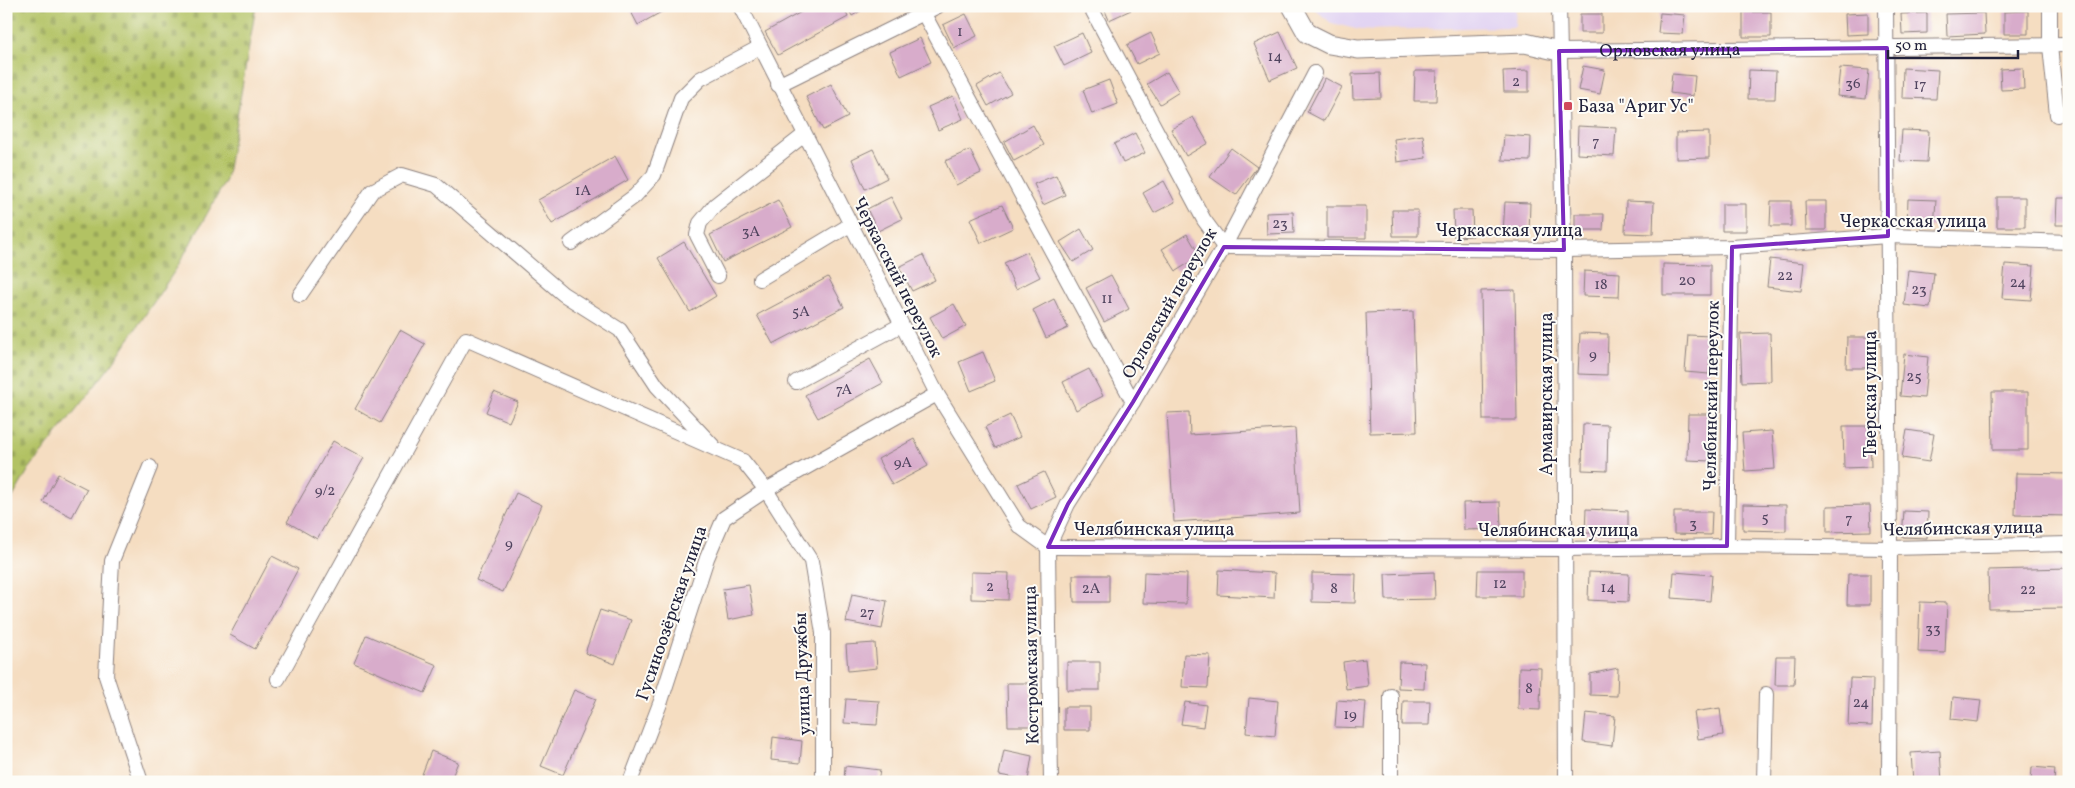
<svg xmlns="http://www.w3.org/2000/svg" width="2075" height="788" font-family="Vollkorn,serif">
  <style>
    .built { fill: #e2d4f3 }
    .cemetery { fill: url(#cemetery-stones); stroke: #6a7250 }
    .building { fill: #d8accb }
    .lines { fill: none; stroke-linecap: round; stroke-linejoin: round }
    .street-casing { stroke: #8c807e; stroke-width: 16 }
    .secondary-casing { stroke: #8c807e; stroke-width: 21 }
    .street { stroke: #fff; stroke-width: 14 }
    .secondary { stroke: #fff; stroke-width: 19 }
    .marked { fill: none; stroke: #7b2cbf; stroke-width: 4; stroke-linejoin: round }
    .poi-dot { fill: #d1495b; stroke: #fdfcf7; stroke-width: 2 }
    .labels { text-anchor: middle; stroke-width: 4; stroke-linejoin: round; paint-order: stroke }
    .number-label { font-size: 15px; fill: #50445f }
    .street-label { font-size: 18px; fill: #22223b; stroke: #fdfcf7 }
    .poi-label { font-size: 18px; fill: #22223b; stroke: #fdfcf7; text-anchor: start }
  </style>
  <defs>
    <pattern id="cemetery-stones" width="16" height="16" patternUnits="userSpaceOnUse" patternTransform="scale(1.25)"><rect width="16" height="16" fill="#b2c264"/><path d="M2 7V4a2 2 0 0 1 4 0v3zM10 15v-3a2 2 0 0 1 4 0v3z" fill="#99a658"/></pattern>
  </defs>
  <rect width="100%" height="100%" fill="#fdfcf7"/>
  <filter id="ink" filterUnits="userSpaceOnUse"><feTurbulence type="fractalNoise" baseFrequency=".02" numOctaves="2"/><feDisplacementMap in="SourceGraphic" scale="10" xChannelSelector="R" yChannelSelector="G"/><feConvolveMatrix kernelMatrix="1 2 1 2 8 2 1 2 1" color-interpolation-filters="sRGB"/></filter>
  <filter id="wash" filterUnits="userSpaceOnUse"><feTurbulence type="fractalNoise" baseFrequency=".0096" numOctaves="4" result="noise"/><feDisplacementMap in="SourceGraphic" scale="20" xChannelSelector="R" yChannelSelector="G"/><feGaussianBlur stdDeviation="1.12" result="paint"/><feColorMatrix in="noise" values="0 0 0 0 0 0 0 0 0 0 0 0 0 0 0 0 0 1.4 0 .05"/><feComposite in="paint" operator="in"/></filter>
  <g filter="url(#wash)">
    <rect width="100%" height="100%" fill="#f5ddc1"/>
    <path class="built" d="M1311 6H1516L1515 27 1360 30 1331 23Z"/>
    <path class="cemetery" d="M6 6H256L226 180 176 269 112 364 29 469 6 509Z"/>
    <g id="blocks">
      <path class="building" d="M628 6H672L638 25Z
        M812 6H843L848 17 778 55 765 32Z
        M847 6H869L852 16Z
        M1103 6H1129L1131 10 1109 20Z
        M2028 11V34H2004V12Z
        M1743 12H1771V37H1743Z
        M1660 13 1685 15 1683 34 1658 33Z
        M1868 13V34L1846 35 1845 14Z
        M1927 13V33L1902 34 1901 14Z
        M1984 13 1985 34 1947 36 1946 14Z
        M966 14 977 36 954 48 943 25Z
        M1580 14H1602V33H1580Z
        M1280 32 1297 68 1270 80 1254 44Z
        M1082 33 1091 53 1064 66 1054 46Z
        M1151 33 1160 53 1137 64 1127 45Z
        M920 38 931 62 901 76 890 52Z
        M1583 66 1605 70 1600 94 1578 90Z
        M1840 68 1869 70 1866 99 1837 96Z
        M1903 68 1938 70 1936 99 1902 98Z
        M2023 68 2024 89 2001 90 2000 69Z
        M1529 70V92H1504L1503 71Z
        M1749 70 1776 71 1775 99H1748Z
        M1415 71H1437L1436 101H1414Z
        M1167 72 1179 92 1160 104 1147 84Z
        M999 73 1011 93 988 106 977 86Z
        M1380 73 1381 98 1353 99 1352 74Z
        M1672 74 1695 76 1693 96 1670 93Z
        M1325 78 1342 87 1324 121 1307 112Z
        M1109 80 1118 104 1092 114 1083 90Z
        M831 84 848 117 823 130 806 97Z
        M953 96 963 119 938 130 928 107Z
        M1193 117 1208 143 1186 156 1171 129Z
        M1033 125 1044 145 1014 161 1004 142Z
        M1578 126 1616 128 1614 156 1577 154Z
        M1902 130 1929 131 1927 162 1900 161Z
        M1709 132V158L1676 159V133Z
        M1135 133 1145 153 1123 163 1114 144Z
        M1423 135 1426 158 1397 162 1394 139Z
        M1504 135 1531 137 1530 161 1502 160Z
        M1231 148 1257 167 1236 195 1210 177Z
        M873 149 887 178 865 189 852 159Z
        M970 150 981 173 956 185 945 161Z
        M615 156 628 180 552 224 538 200Z
        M1056 175 1065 195 1043 205 1034 184Z
        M1164 181 1175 202 1154 213 1143 193Z
        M891 197 902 219 878 231 867 209Z
        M1997 197H2025V227H1997Z
        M2057 198H2069V225H2056Z
        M1908 199 1936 200 1934 227 1907 225Z
        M778 200 792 227 723 262 710 235Z
        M1626 201 1654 202 1653 234 1625 233Z
        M1771 201H1791V226H1770Z
        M1805 201H1826V230H1806Z
        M1505 202 1530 203 1529 234 1503 233Z
        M1722 204H1746V231H1722Z
        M1002 205 1013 228 981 243 970 219Z
        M1327 206H1366V238H1327Z
        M1392 210H1418V236H1393Z
        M1453 210H1472L1473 236 1454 237Z
        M1293 212 1294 233 1267 234 1266 213Z
        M1575 214H1604L1603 230H1575Z
        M1081 229 1093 250 1073 262 1060 242Z
        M1187 234 1200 256 1176 271 1162 249Z
        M684 242 716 296 690 312 658 258Z
        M1027 252 1040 277 1016 289 1004 263Z
        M923 255 935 280 912 291 899 267Z
        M1770 259 1804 263 1801 291 1767 287Z
        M1663 264 1710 265V295H1663Z
        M2005 264 2034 266 2031 300 2002 298Z
        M1908 270 1934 273 1930 308 1904 305Z
        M1584 271 1620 273 1619 297 1583 296Z
        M1111 275 1129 309 1104 322 1086 288Z
        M828 277 844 307 773 344 757 315Z
        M1515 290 1517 420H1483L1481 291Z
        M1054 299 1068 328 1046 338 1033 310Z
        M954 304 966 326 942 339 930 317Z
        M1413 311 1417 432 1370 433 1366 313Z
        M400 330 425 344 380 423 355 409Z
        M1580 333 1608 334 1607 375 1578 374Z
        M1770 333 1771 381 1742 382 1740 334Z
        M1688 335 1711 336 1709 374 1685 372Z
        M1847 337H1870L1869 368H1846Z
        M983 352 995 381 971 391 959 362Z
        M1904 354 1928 357 1924 398 1900 396Z
        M870 359 883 383 818 418 805 395Z
        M1089 369 1103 396 1076 410 1063 382Z
        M494 392 518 402 509 422 486 412Z
        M1992 392H2028V450H1993Z
        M1189 412 1190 435 1295 428 1300 513 1174 522 1167 413Z
        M1688 414H1713L1712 461 1687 460Z
        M1010 415 1020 437 995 448 985 427Z
        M1583 424 1608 425 1607 471 1582 470Z
        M1843 426H1870L1871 467 1844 468Z
        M1907 430 1934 434 1929 462 1902 458Z
        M1772 431 1775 469 1745 471 1742 433Z
        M914 439 928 466 892 485 878 459Z
        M333 441 364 458 317 539 287 522Z
        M1044 472 1056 497 1031 509 1018 484Z
        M2016 473 2069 474V516L2015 515Z
        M58 474 87 489 72 517 43 502Z
        M516 493 542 505 503 592 476 580Z
        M1500 502 1501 529 1464 530 1463 503Z
        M1743 504 1786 505V531L1743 530Z
        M1870 505 1871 531 1827 532V506Z
        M1586 509 1628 511V534L1585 533Z
        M1904 511 1928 512 1927 538 1902 537Z
        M1674 512H1712L1711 535 1674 534Z
        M272 556 298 569 255 649 230 635Z
        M2069 568V608L1989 609 1988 570Z
        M1219 570 1275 573 1274 598 1218 595Z
        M1478 570H1522V596H1477Z
        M971 572 1009 573 1008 600 971 599Z
        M1144 572 1187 574 1186 604 1143 603Z
        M1434 572 1435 599 1386 600 1385 574Z
        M1589 572 1629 574 1628 602 1588 600Z
        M1674 572 1712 575 1710 601 1672 598Z
        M1312 573 1356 574 1355 603 1312 602Z
        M1848 574H1870V605H1847Z
        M1073 575H1109V602H1074Z
        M749 585 754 615 728 620 723 589Z
        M852 594 887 601 882 629 846 622Z
        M1920 602 1947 603 1945 653 1918 652Z
        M600 610 631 620 615 664 585 653Z
        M366 635 437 665 425 693 354 663Z
        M875 643 877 668 848 671 846 645Z
        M1184 654 1210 655 1208 688 1182 687Z
        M1776 656H1795L1794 685H1775Z
        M1365 659 1368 686 1346 689 1343 662Z
        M1067 662H1100V690H1067Z
        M1399 662 1425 663 1424 689 1398 688Z
        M1519 667 1541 668 1540 710 1518 709Z
        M1618 668 1617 696 1590 695V674Z
        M1850 678 1873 679 1872 726 1848 725Z
        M1007 683H1031L1032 726H1008Z
        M574 690 596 699 563 775 541 766Z
        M1953 697 1981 700 1978 722 1951 719Z
        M1249 698 1278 701 1275 736 1246 733Z
        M846 699 879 701 877 725 844 723Z
        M1337 700 1366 702 1364 728 1335 727Z
        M1403 701H1430L1429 725H1402Z
        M1185 702 1206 705 1203 727 1181 724Z
        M1064 707H1090V730H1064Z
        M1720 708 1723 735 1698 739 1694 712Z
        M1586 713 1615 716 1612 746 1583 742Z
        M773 737 802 741 800 763 771 760Z
        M1004 750 1032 756 1028 780 999 775Z
        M431 751 458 762 450 782H419Z
        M1940 751 1942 782H1913L1911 753Z
        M845 766 880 770 878 782H844Z
        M2032 767 2055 769 2054 782H2031Z"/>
    </g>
  </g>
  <g filter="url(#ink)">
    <use href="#blocks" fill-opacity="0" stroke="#8c807e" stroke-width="1"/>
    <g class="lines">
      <defs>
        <g id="street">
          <path d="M740 6 937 394 1019 526 1048 547"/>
          <path d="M1090 6 1204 220 1224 247 1564 250 1732 247 1888 236 2069 242"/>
          <path d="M1559 6 1564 250 1566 782"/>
          <path d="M1886 6 1890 548 1889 782"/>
          <path d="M2050 6V46L2057 115"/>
          <path d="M924 14 1133 402"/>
          <path id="s1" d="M1559 51 2069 45"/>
          <path d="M778 85 938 6"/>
          <path d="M571 243 635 196 654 175 681 98 700 79 760 47"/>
          <path d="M718 276 697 235 700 223 715 205 804 135"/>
          <path d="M760 279 850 225"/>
          <path d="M300 295 372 191 402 175 436 185 563 294 620 330 657 386 713 446"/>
          <path d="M796 382 901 325"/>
          <path d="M1727 546 1732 247"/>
          <path d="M1048 547 1566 549 1727 546 1890 548 2069 544"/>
          <path d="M278 679 466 339 743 461 766 490 811 561 823 633V782"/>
          <path d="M1391 696V782"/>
          <path d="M141 782 106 676 112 561 150 467"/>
          <path d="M630 782 661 701 707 558 724 518 766 490 937 394"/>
          <path d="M1051 782 1048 547 1068 504 1133 402 1224 247 1315 73"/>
          <path d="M1764 782 1766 694"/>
        </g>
        <path id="secondary" d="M1292 6 1307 33 1329 44 1358 49 1525 43 1559 51"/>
      </defs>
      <use href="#street" class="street-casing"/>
      <use href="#secondary" class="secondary-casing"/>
      <use href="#street" class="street"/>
      <use href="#secondary" class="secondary"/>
    </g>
  </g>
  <path class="marked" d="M1887 48 1888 236 1732 247 1727 546 1048 547 1068 504 1133 402 1224 247 1564 250 1559 51Z"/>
  <rect class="poi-dot" x="1563" y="101" width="10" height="10" rx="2.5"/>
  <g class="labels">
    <g class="number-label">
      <text x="960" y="36">1</text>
      <text x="1275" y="61">14</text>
      <text x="1516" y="86">2</text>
      <text x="1853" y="88">36</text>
      <text x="1920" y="89">17</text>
      <text x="1596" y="146">7</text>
      <text x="583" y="195">1А</text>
      <text x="1280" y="228">23</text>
      <text x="751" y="236">3А</text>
      <text x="1785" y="280">22</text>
      <text x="1687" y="285">20</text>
      <text x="2018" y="287">24</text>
      <text x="1601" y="289">18</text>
      <text x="1919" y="294">23</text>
      <text x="1107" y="303">11</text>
      <text x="801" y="316">5А</text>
      <text x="1593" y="359">9</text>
      <text x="1914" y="381">25</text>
      <text x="844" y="394">7А</text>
      <text x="903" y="467">9А</text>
      <text x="325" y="495">9/2</text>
      <text x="1765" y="522">5</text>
      <text x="1849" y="523">7</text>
      <text x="1693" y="528">3</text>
      <text x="509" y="548">9</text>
      <text x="1500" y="588">12</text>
      <text x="990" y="591">2</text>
      <text x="1608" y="592">14</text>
      <text x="1091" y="593">2А</text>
      <text x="1334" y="593">8</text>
      <text x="2028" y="594">22</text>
      <text x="867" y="617">27</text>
      <text x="1933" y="633">33</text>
      <text x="1529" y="693">8</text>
      <text x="1861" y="707">24</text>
      <text x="1350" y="719">19</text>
    </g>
    <g class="street-label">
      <text dy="6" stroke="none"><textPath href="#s1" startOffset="111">Орловская улица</textPath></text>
      <text x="1913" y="227">Черкасская улица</text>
      <text x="1509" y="236">Черкасская улица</text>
      <text transform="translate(898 277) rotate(63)" y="6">Черкасский переулок</text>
      <text transform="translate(1169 303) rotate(-60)" y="6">Орловский переулок</text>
      <text transform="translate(1546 394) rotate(-90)" y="6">Армавирская улица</text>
      <text transform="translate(1870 394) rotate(-90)" y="6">Тверская улица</text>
      <text transform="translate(1711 396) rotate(-89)" y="6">Челябинский переулок</text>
      <text transform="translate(1963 528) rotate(-1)" y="6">Челябинская улица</text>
      <text x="1154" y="535">Челябинская улица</text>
      <text x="1558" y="536">Челябинская улица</text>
      <text transform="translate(671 613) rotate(-71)" y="6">Гусиноозёрская улица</text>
      <text transform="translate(1031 665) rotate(-91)" y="6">Костромская улица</text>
      <text transform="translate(802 674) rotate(-92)" y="6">улица Дружбы</text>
    </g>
    <g class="poi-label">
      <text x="1578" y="112">База "Ариг Ус"</text>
    </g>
  </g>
  <rect width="2075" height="788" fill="none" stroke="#fdfcf7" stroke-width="25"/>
  <path d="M1888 50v8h130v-8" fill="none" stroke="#22223b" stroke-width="2.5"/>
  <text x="1895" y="50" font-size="15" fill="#22223b" stroke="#fdfcf7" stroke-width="4" paint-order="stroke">50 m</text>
</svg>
